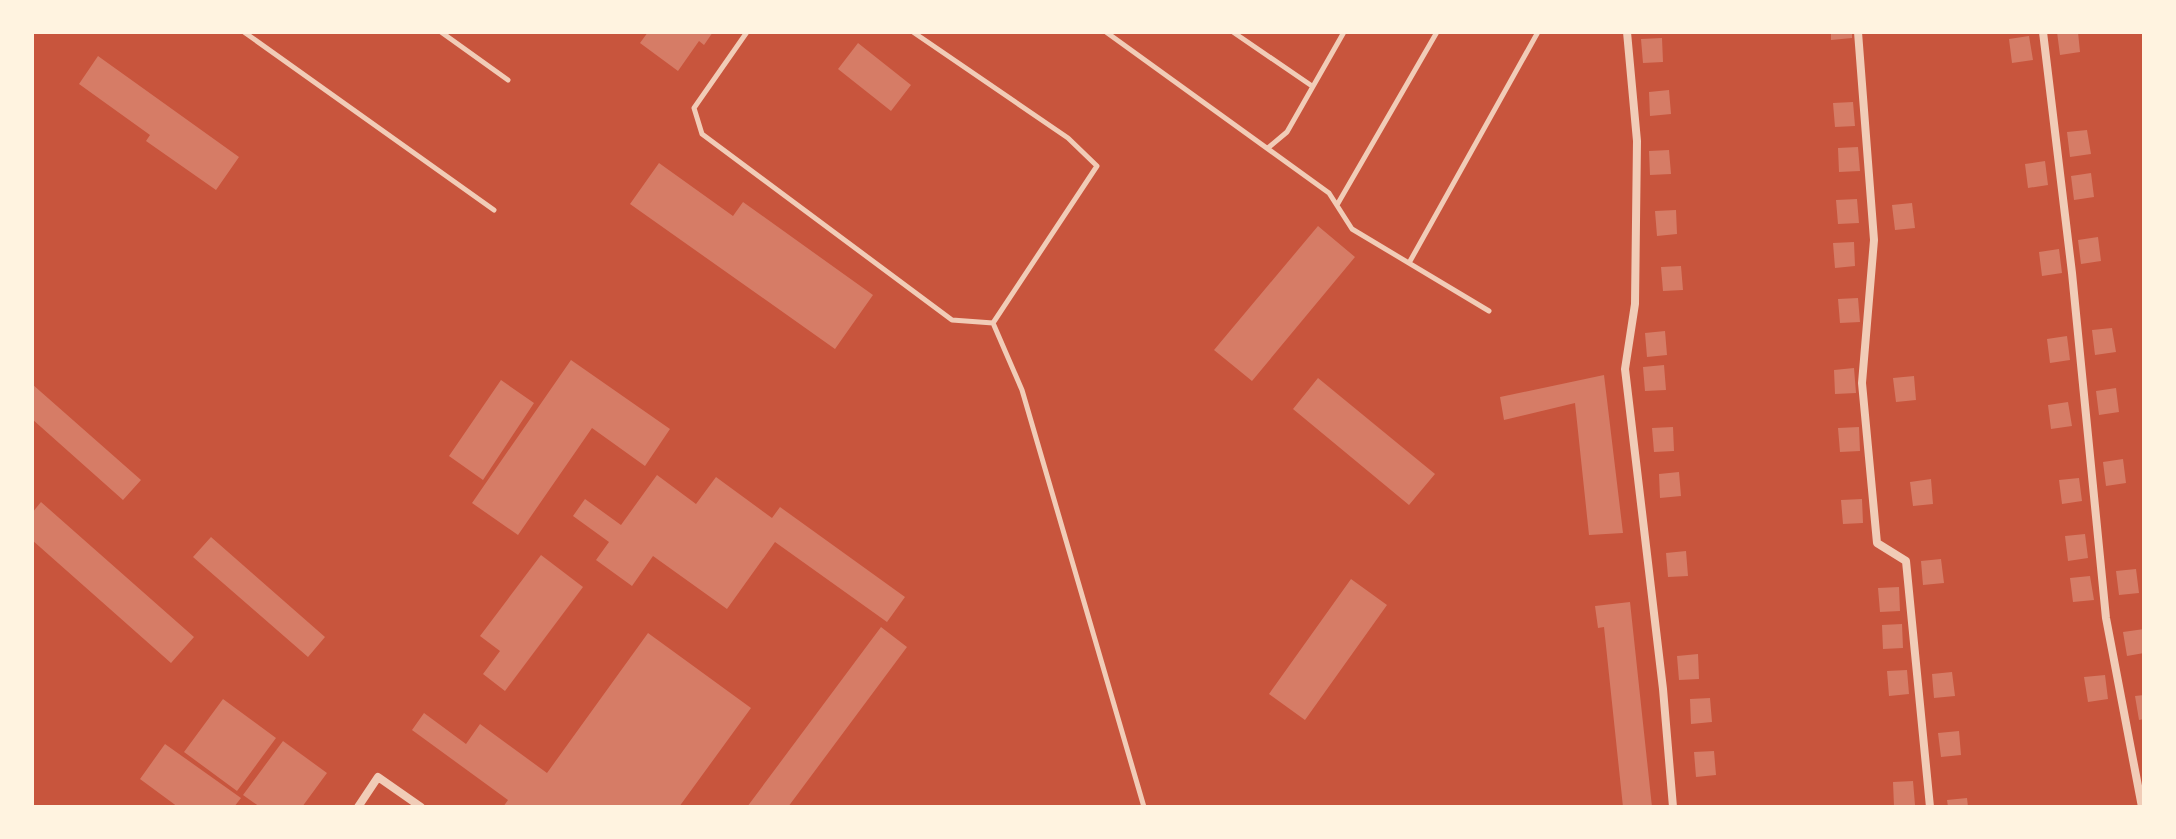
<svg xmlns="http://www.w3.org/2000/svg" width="2176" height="839" font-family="Commissioner,sans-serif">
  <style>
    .building { fill: #d67c66 }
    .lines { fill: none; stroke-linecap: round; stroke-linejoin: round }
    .service { stroke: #f1ccb7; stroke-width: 5 }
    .minor { stroke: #f1ccb7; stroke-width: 8 }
  </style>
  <rect width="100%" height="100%" fill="#c8553d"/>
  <path class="building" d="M648 32H713L704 45 699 41 678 71 640 43Z
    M1831 32H1852V38L1831 40Z
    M2057 32H2078L2080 52 2060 55Z
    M2029 36 2033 60 2012 63 2009 39Z
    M1662 38 1663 62 1643 63 1641 39Z
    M858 43 911 85 891 111 838 69Z
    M98 56 239 157 216 190 146 141 150 135 79 84Z
    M1669 90 1671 114 1650 116 1649 92Z
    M1853 102 1855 126 1835 127 1833 103Z
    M2087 130 2091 154 2070 157 2067 132Z
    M1858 147 1860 171 1839 172 1838 148Z
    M1669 150 1671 174 1650 175 1649 151Z
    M2045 161 2048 185 2028 188 2025 164Z
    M659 163 733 216 743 202 873 295 835 349 630 204Z
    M2091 173 2094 197 2074 200 2071 176Z
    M1857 199 1859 223 1838 224 1836 200Z
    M1912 203 1915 228 1895 230 1892 205Z
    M1676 210 1677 234 1657 236 1655 211Z
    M1318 226 1355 257 1252 381 1214 350Z
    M2098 237 2101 261 2081 264 2078 240Z
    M1854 242 1855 266 1835 268 1833 243Z
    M2059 249 2062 273 2042 276 2039 252Z
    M1681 266 1683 290 1663 291 1661 267Z
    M1858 298 1860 322 1840 323 1838 299Z
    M2112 328 2116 352 2095 355 2092 330Z
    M1665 331 1667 355 1647 357 1645 333Z
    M2067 336 2070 360 2050 363 2047 339Z
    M571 360 670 429 645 466 592 428 518 535 472 503Z
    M1664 365 1666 390 1645 391 1643 367Z
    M1854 368 1856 393 1835 394 1834 370Z
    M1604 375 1623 533 1589 535 1575 403 1504 420 1500 397Z
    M1914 376 1916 400 1896 402 1893 378Z
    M1318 378 1435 474 1409 505 1293 409Z
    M501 380 534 403 483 480 449 456Z
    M32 384 141 480 123 500 32 419Z
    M2116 388 2119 412 2099 415 2096 391Z
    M2068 402 2072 426 2051 429 2048 405Z
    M1673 427 1674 451 1654 452 1652 428Z
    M1859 427 1860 451 1840 452 1838 428Z
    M2123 459 2126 483 2106 486 2103 462Z
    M1679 472 1681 496 1660 498 1659 474Z
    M657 475 696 504 716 477 772 518 780 507 905 597 887 622 775 542 727 609 653 556 632 586 596 560 609 542 573 516 585 499 621 525Z
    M2079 478 2082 501 2062 504 2059 480Z
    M1931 479 1933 504 1913 506 1910 482Z
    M1862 499 1863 523 1843 524 1841 500Z
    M41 502 194 637 171 663 32 540V513Z
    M2085 534 2088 558 2068 561 2065 536Z
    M211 537 325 637 308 657 193 557Z
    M1686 551 1688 576 1668 577 1666 553Z
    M541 555 583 587 505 691 483 674 500 651 480 636Z
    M1941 559 1944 583 1923 585 1921 561Z
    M2136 569 2139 593 2119 595 2116 571Z
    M2090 576 2094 600 2073 602 2070 578Z
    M1351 579 1387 605 1305 720 1269 694Z
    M1899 587 1900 611 1880 612 1878 588Z
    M1630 602 1652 807H1623L1604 627 1598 628 1595 606Z
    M1902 624 1903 648 1883 649 1882 625Z
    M881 627 907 647 788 807H747Z
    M2144 629V653L2127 656 2123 632Z
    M648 633 751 708 679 807H503L508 800 412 730 424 713 466 744 480 724 547 773Z
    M1698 654 1699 679 1679 680 1677 656Z
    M1907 670 1909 694 1889 696 1887 671Z
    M1952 672 1955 696 1934 698 1932 674Z
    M2105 675 2108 699 2088 702 2084 677Z
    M2144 695V719L2139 720 2135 696Z
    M1710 698 1712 722 1691 724 1690 699Z
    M223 699 276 738 237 791 184 752Z
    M1959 731 1961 755 1941 757 1938 733Z
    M283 741 327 773 302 807H260L243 795Z
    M165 744 241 798 234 807H178L140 779Z
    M1714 751 1716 775 1696 777 1694 752Z
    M1913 781 1915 805 1894 806 1893 782Z
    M1967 798 1968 807H1948L1947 800Z"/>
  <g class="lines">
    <path class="service" d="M244 32 494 210
      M441 32 508 80
      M747 32 694 108 702 134 952 320 993 323
      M913 32 1068 138 1097 166 993 323
      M1106 32 1329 193 1352 229 1489 311
      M1233 32 1312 86
      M1268 148 1287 132 1344 32
      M1337 205 1437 32
      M1409 263 1538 32
      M993 323 1022 390 1144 807"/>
    <path class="minor" d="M1627 32 1637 141 1635 304 1625 369 1663 689 1673 807
      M1858 32 1874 240 1862 383 1877 543 1906 561 1930 807
      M2043 32 2072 273 2106 618 2142 807
      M358 807 378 777 421 807"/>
  </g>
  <rect width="2176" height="839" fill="none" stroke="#fff3e0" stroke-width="68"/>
</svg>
